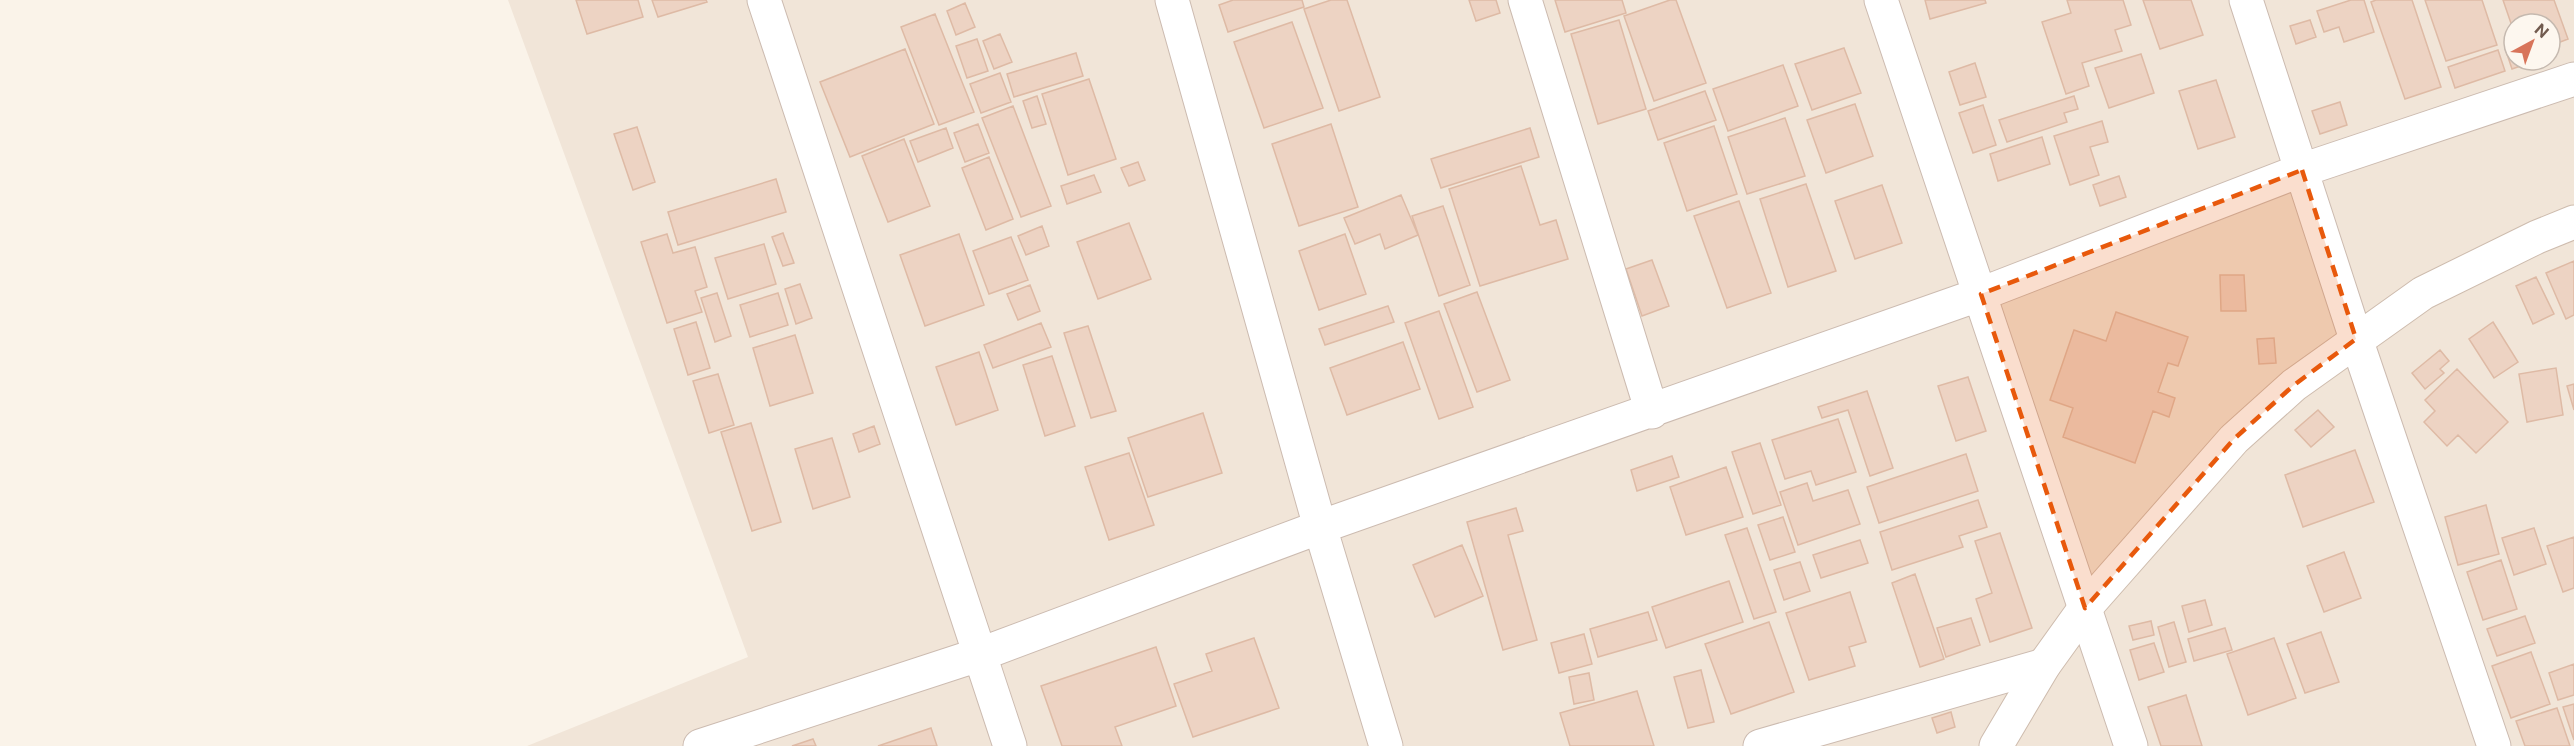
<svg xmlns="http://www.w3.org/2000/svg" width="2574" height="746" font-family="'Public Sans',sans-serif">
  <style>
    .residential { fill: #f1e5d8; fill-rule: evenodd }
    .building { fill: #edd3c3; stroke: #debaa5; stroke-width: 1.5 }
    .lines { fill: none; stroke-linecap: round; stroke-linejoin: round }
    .street-casing { stroke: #ccbbb0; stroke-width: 35 }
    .secondary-casing { stroke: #cebcae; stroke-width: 35 }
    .street { stroke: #fff; stroke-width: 33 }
    .secondary { stroke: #fff; stroke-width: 33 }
    .marked { fill: #e8590c; fill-opacity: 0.2; stroke: #e8590c; stroke-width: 4.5; stroke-dasharray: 12 8; stroke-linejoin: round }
  </style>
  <rect width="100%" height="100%" fill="#faf3e9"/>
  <path class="residential" d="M508 0H2574V746H527L748 657ZM2514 24H2550V60H2514Z"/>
  <path class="building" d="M576 0H638L643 17 587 34Z
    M652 0H706L707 2 658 17Z
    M1233 0H1302L1304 7 1228 32 1219 5Z
    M1331 0H1347L1380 97 1339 111 1304 9Z
    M1469 0H1496L1500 13 1476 21Z
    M1555 0H1622L1626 13 1565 32Z
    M1670 0H1676L1706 83 1654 101 1624 16Z
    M1925 0H1985L1986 3 1930 19Z
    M2067 0H2123L2131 25 2115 30 2122 51 2082 63 2089 86 2066 94 2042 22 2071 13Z
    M2143 0H2191L2203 35 2160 49Z
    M2351 0H2364L2374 32 2344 42 2339 27 2324 32 2317 11Z
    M2376 0H2412L2441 87 2405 99 2371 2Z
    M2425 0H2482L2497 45 2446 61Z
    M2503 0H2554L2568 39 2550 46V24H2514V32Z
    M965 3 975 27 956 35 947 11Z
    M935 14 974 112 939 125 901 27Z
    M1619 20 1646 109 1598 124 1571 34Z
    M2310 20 2316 37 2296 44 2290 26Z
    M1292 22 1323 108 1264 128 1234 42Z
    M1000 34 1012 62 994 69 983 41Z
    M977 39 988 71 967 78 956 46Z
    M2514 45V60H2528L2529 63 2512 69 2505 48Z
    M1844 48 1861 93 1812 110 1795 64Z
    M905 49 934 124 850 157 820 82Z
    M2498 50 2505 71 2455 88 2448 67Z
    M1076 53 1083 76 1014 97 1007 74Z
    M2141 54 2154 93 2109 108 2095 68Z
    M1975 63 1986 97 1960 105 1949 72Z
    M1783 65 1798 106 1728 131 1713 89Z
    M1000 73 1011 102 981 113 970 84Z
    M1089 79 1116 159 1068 175 1042 94Z
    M2216 80 2235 137 2198 149 2179 91Z
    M1705 91 1716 120 1658 140 1648 111Z
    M1037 96 1046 124 1032 128 1023 101Z
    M2074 96 2078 109 2064 113 2067 122 2007 142 1999 120Z
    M2340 102 2347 125 2320 134 2312 111Z
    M1855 104 1873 156 1826 173 1807 120Z
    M1983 105 1996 145 1973 153 1959 113Z
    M1013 106 1051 206 1021 217 982 118Z
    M1785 118 1805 176 1747 194 1728 137Z
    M2102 121 2108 142 2090 147 2099 175 2070 185 2054 136Z
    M978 124 989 153 965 162 954 133Z
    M1331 124 1358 207 1299 226 1272 144Z
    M1714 126 1737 194 1687 211 1664 143Z
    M637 127 655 182 633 190 614 134Z
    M946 128 953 148 918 162 910 141Z
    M1530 128 1539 157 1441 188 1431 159Z
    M2042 137 2050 164 1998 181 1990 154Z
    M904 139 930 206 888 222 862 156Z
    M989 157 1013 219 986 230 962 168Z
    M1138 162 1145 180 1129 186 1121 168Z
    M1521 166 1540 225 1556 220 1568 259 1480 286 1449 189Z
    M1094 175 1101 192 1067 204 1061 186Z
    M2119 176 2126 197 2100 206 2093 185Z
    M776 179 786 212 678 245 668 212Z
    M1806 184 1836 271 1788 287 1760 199Z
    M1882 185 1902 243 1855 259 1835 201Z
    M1401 195 1418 235 1385 249 1380 234 1355 244 1344 218Z
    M1739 201 1771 293 1727 308 1694 216Z
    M1443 206 1470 285 1439 296 1412 216Z
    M1129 223 1151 279 1098 299 1077 242Z
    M1042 226 1049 246 1026 255 1018 236Z
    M783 233 794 263 783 266 772 237Z
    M667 234 673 253 695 247 707 287 695 291 702 312 667 323 641 242Z
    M959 234 984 305 925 326 900 255Z
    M1345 234 1366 294 1319 310 1299 251Z
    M1011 237 1028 280 989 294 973 251Z
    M764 244 776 284 728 299 715 258Z
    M1652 260 1669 306 1642 316 1626 269Z
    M2574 261V315L2566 319 2546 273Z
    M2220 275H2244L2246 311H2221Z
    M2536 277 2554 314 2533 324 2516 286Z
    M800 284 812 318 796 324 785 289Z
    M1030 285 1040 311 1018 320 1007 294Z
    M1477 292 1510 380 1477 392 1444 304Z
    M717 293 731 336 715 342 701 298Z
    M778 293 788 325 750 337 740 305Z
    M1388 306 1394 322 1325 345 1319 329Z
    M1439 311 1473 407 1439 419 1405 323Z
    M2116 312 2188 337 2178 366 2168 363 2158 392 2175 398 2169 417 2153 411 2135 463 2063 437 2073 408 2050 400 2074 330 2106 341Z
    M696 322 710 368 688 375 674 329Z
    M2493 322 2518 362 2494 378 2469 339Z
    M1041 323 1051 347 993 368 984 345Z
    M1088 326 1116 411 1091 418 1064 333Z
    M795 335 813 393 770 406 753 348Z
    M2274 338 2276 363 2259 364 2257 339Z
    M1403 342 1420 389 1347 415 1330 368Z
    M2440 350 2449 361 2440 369 2444 373 2425 389 2412 373Z
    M979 352 998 410 956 425 936 367Z
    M1052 356 1075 426 1045 436 1023 365Z
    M2556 368 2563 415 2527 422 2519 374Z
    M2457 369 2508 422 2476 453 2458 435 2447 446 2424 422 2435 411 2425 400Z
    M718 374 734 425 709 433 693 381Z
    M1968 377 1986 431 1956 441 1938 386Z
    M2574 384V410L2567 386Z
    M1867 391 1893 468 1870 476 1848 410 1822 418 1818 407Z
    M2318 410 2334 427 2311 447 2295 430Z
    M1203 413 1222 473 1148 497 1128 438Z
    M1838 419 1856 472 1816 485 1811 471 1785 479 1772 440Z
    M751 423 781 522 752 531 721 432Z
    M874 426 880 444 859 452 853 434Z
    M832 438 850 497 813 509 795 449Z
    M1760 443 1781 505 1753 514 1732 452Z
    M2355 450 2374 502 2303 527 2285 475Z
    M1129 453 1154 525 1109 540 1085 467Z
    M1966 454 1978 491 1879 523 1867 487Z
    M1672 456 1679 477 1637 491 1631 470Z
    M1726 467 1743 517 1686 535 1670 487Z
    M1807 483 1813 501 1848 490 1860 524 1798 545 1780 492Z
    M1978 500 1987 527 1959 536 1963 547 1892 570 1880 532Z
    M2486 505 2499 554 2458 565 2445 517Z
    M1516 508 1523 531 1508 535 1537 640 1503 650 1467 522Z
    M1783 517 1795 552 1770 560 1758 525Z
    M1747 528 1776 612 1754 619 1725 535Z
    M2534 528 2546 564 2514 575 2502 538Z
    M2000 533 2032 628 1990 642 1976 599 1992 593 1975 541Z
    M2574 537V588L2563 592 2547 546Z
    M1860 540 1868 563 1821 578 1813 555Z
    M1462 545 1483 596 1435 617 1413 565Z
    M2344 552 2361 598 2324 612 2307 566Z
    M2501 560 2517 609 2483 620 2467 572Z
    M1800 562 1810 591 1784 600 1774 570Z
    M1915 574 1944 659 1920 667 1892 583Z
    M1729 581 1743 622 1666 648 1652 607Z
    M1850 592 1866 642 1849 647 1855 666 1809 680 1786 613Z
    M2205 600 2212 625 2189 632 2182 606Z
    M1648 612 1657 640 1598 657 1590 629Z
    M2525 616 2535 643 2497 656 2487 629Z
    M1971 618 1980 645 1946 657 1937 628Z
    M2151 621 2154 635 2133 640 2129 626Z
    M1769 622 1794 692 1731 714 1705 644Z
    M2174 622 2186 662 2169 667 2158 627Z
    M2225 628 2232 650 2194 661 2188 639Z
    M2321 632 2339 682 2305 693 2287 644Z
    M1584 634 1592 664 1559 673 1551 643Z
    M1254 638 1279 708 1193 737 1174 684 1212 671 1206 654Z
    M2274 638 2296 698 2248 715 2227 654Z
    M2154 643 2164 672 2139 680 2130 650Z
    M1156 647 1176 706 1115 727 1122 746H1062L1041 686Z
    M2531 652 2550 704 2511 718 2492 666Z
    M2574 664V695L2558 700 2549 673Z
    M1701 670 1714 722 1688 728 1674 677Z
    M1589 673 1594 700 1574 704 1569 677Z
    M1637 691 1654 746H1570L1560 713Z
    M2186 695 2202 746H2161L2148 707Z
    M2574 704V740L2563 707Z
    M2557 708 2570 746H2525L2516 721Z
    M1951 712 1955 727 1937 733 1932 718Z
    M931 728 937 746H878Z
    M813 739 816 746H792Z"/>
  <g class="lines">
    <defs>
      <path id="street" d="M764 0 1010 746
        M1172 0 1320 527 1386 746
        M1525 0 1652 412
        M1881 0 2131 746
        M2246 0 2356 339 2494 746
        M700 746 981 654 1320 527 1981 294 2302 170 2574 79
        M1760 746 2044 665"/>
      <path id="secondary" d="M1996 746 2044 665 2085 608 2234 439 2294 385 2423 293 2537 237 2574 222"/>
    </defs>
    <use href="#street" class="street-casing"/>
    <use href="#secondary" class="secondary-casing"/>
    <use href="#street" class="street"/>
    <use href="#secondary" class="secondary"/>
  </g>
  <path class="marked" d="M2302 170 2356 339 2294 385 2234 439 2085 608 1981 294Z"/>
  <g transform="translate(2532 42) rotate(41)"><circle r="28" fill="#fdf7ef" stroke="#c5b9af" stroke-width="1.5"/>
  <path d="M0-4.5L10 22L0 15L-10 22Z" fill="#d8745a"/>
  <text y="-9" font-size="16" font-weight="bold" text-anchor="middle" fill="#725b4f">N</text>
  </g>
</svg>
